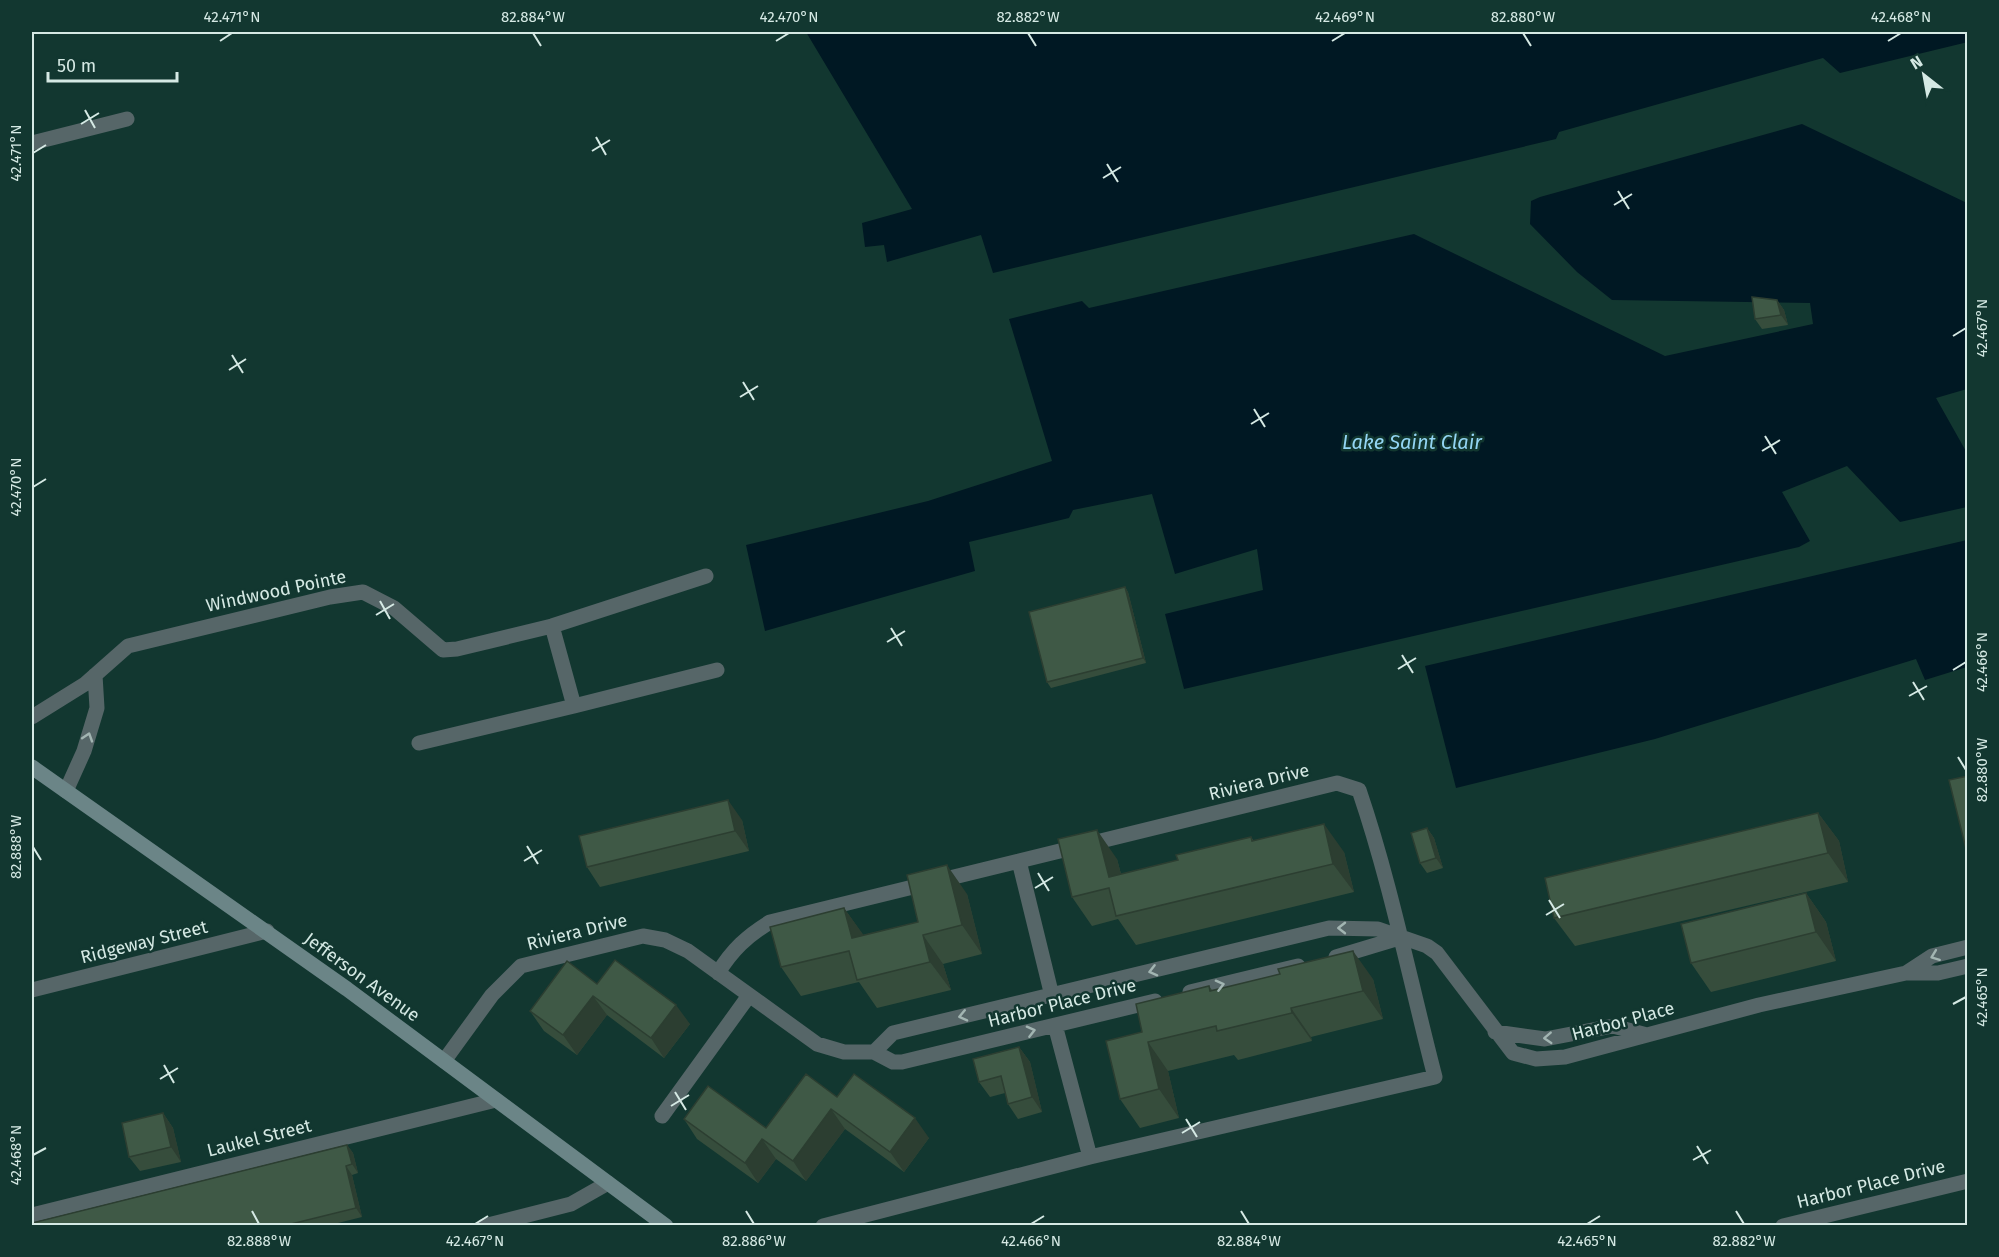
<svg xmlns="http://www.w3.org/2000/svg" width="1999" height="1257" font-family="'Fira Sans',sans-serif">
  <style>
    .water { fill: #001823 }
    .lines { fill: none; stroke-linecap: round; stroke-linejoin: round }
    .minor { stroke: #566668; stroke-width: 15 }
    .secondary { stroke: #6b8587; stroke-width: 15 }
    .wall { fill: #364d3c }
    .shaded-wall { fill: #2c3e31 }
    .building { fill: #3f5946; stroke: #2c3e31; stroke-width: 1.5 }
    .oneway { stroke: #a2b5b2 }
    .ticks { fill: none; stroke: #d5e9e4; stroke-width: 2 }
    .labels { text-anchor: middle; stroke-width: 5; stroke-linejoin: round; paint-order: stroke }
    .street-label { font-size: 18px; fill: #d5e9e4; stroke: #123730 }
    .water-label { font-size: 20px; font-style: italic; fill: #93d5f3; stroke: #123730 }
    .neatline { fill: none; stroke: #d5e9e4; stroke-width: 2 }
    .ticks-label { font-size: 15px; text-anchor: middle; fill: #d5e9e4 }
  </style>
  <rect width="100%" height="100%" fill="#123730"/>
  <path class="water" d="M806 32H1967L1968 42 1840 73 1823 58 1559 132 1556 139 993 273 981 235 887 262 884 245 865 247 862 223 912 209Z
    M1802 124 1967 203V389L1936 398 1967 453V507L1900 522 1847 466 1782 492 1810 541 1799 547 1184 689 1165 614 1263 590 1257 549 1175 574 1152 494 1073 510 1069 518 969 542 975 571 765 631 746 545 928 501 1052 461 1009 319 1082 301 1089 308 1414 234 1665 356 1813 324 1810 303 1612 300 1577 272 1530 224 1531 201 1540 197Z
    M1967 540V667L1925 680 1916 659 1655 739 1456 788 1425 666Z"/>
  <g class="lines">
    <path class="minor" d="M32 143 127 119
      M552 626 574 706 717 670
      M32 717 85 684 128 646 330 597 363 592 394 608 443 650 457 649 552 626 706 576
      M419 743 574 706
      M66 791 84 751 97 708 95 675
      M1336 957 1399 938
      M718 973C732 950 747 936 770 922L1019 861
      M1906 973 1932 956 1968 947
      M32 990 267 931
      M1190 992 1298 966
      M1055 1025 1090 1157
      M1495 1032 1545 1039 1613 1026 1647 1035
      M874 1052 893 1033 1329 928 1378 929 1427 946 1437 953 1513 1053 1536 1059 1565 1057 1759 1005 1906 973H1938L1968 966
      M444 1061 492 995 521 966 643 936 665 940 688 951 817 1044 844 1052H874L893 1062H902L1155 1001
      M662 1116 748 997
      M32 1215 496 1100
      M484 1226 571 1204 608 1183
      M823 1226 1090 1157 1435 1077C1410 981 1391 884 1359 790L1337 783 1019 861 1052 996
      M1783 1226 1968 1181"/>
    <path class="secondary" d="M32 767 347 989 666 1226"/>
  </g>
  <path class="wall" d="M1777 300 1784 310 1788 325 1762 329 1755 319Z
    M1125 587 1128 592 1146 663 1051 688 1047 682Z
    M1818 813 1839 841 1848 882 1575 946 1554 918Z
    M742 820 749 851 600 887 587 867Z
    M1427 828 1434 838 1443 868 1427 873 1420 863Z
    M1251 837 1254 841 1344 852 1354 892 1136 945 1118 919 1092 926 1072 897 1117 859 1121 874 1178 860Z
    M1806 893 1826 922 1836 961 1711 992 1691 963Z
    M967 894 982 954 943 964 951 990 877 1008 859 982 801 996 781 967 844 908 863 935 918 922Z
    M1373 979 1383 1019 1311 1037 1312 1041 1238 1060 1234 1055 1168 1071 1179 1118 1140 1128 1120 1099 1142 1032 1209 986 1212 990Z
    M597 984 690 1024 664 1058 607 1015 577 1055 544 1031 530 1011Z
    M1019 1047 1030 1062 1042 1112 1018 1119 1008 1104 1005 1093 990 1097 979 1082Z
    M837 1097 929 1138 904 1172 845 1129 806 1181 776 1159 758 1183 697 1139 684 1119 766 1128Z
    M163 1113 173 1128 181 1162 140 1171 129 1157Z
    M347 1145 353 1153 358 1173 352 1175 362 1217 326 1226H32Z"/>
  <path class="shaded-wall" d="M1777 300 1784 310 1788 325 1781 315Z
    M1125 587 1128 592 1146 663 1143 658Z
    M728 800 742 820 749 851 735 831Z
    M1818 813 1839 841 1848 882 1828 853Z
    M1324 824 1344 852 1354 892 1333 864Z
    M1427 828 1434 838 1443 868 1436 858Z
    M1097 830 1117 859 1129 905 1109 877Z
    M947 865 967 894 982 954 962 925Z
    M1806 893 1826 922 1836 961 1816 932Z
    M844 908 865 937 852 938Z
    M923 935 943 964 951 990 930 962Z
    M1353 951 1373 979 1383 1019 1363 991Z
    M593 996 607 1015 577 1055 563 1035Z
    M676 1005 690 1024 664 1058 651 1038Z
    M1291 1008 1311 1037 1312 1041 1292 1013Z
    M1148 1042 1168 1071 1179 1118 1159 1089Z
    M1019 1047 1030 1062 1042 1112 1032 1097Z
    M831 1109 845 1129 806 1181 793 1161Z
    M163 1113 173 1128 181 1162 171 1147Z
    M915 1118 929 1138 904 1172 890 1152Z
    M762 1139 776 1159 758 1183 745 1163Z
    M347 1145 353 1153 358 1173 352 1164Z
    M346 1166 352 1175 362 1217 356 1208Z"/>
  <path class="building" d="M1752 297 1777 300 1781 315 1755 319Z
    M1125 587 1143 658 1047 682 1029 612Z
    M1968 776V857L1949 780Z
    M728 800 735 831 587 867 579 836Z
    M1818 813 1828 853 1554 918 1545 878Z
    M1324 824 1333 864 1116 916 1109 888 1072 897 1058 839 1097 830 1109 877 1178 860 1176 855 1251 837 1252 841Z
    M1427 828 1436 858 1420 863 1411 833Z
    M947 865 962 925 923 935 930 962 857 980 849 951 781 967 770 927 844 908 852 938 918 922 907 875Z
    M1806 893 1816 932 1691 963 1681 924Z
    M1353 951 1363 991 1291 1008 1292 1013 1217 1031 1216 1026 1148 1042 1159 1089 1120 1099 1106 1041 1142 1032 1136 1004 1209 986 1210 991 1280 974 1278 969Z
    M615 960 676 1005 651 1038 593 996 563 1035 530 1011 567 961 597 984Z
    M1019 1047 1032 1097 1008 1104 1001 1076 979 1082 973 1059Z
    M806 1074 837 1097 854 1074 915 1118 890 1152 831 1109 793 1161 762 1139 745 1163 684 1119 708 1086 766 1128Z
    M163 1113 171 1147 129 1157 122 1123Z
    M347 1145 352 1164 346 1166 356 1208 283 1226H32V1223Z"/>
  <defs><path id="oneway-chevron" d="M-2-3.5L2.5 0L-2 3.5" fill="none" stroke-width="1.6" stroke-linecap="round" stroke-linejoin="round" transform="scale(1.5)"/></defs>
  <g class="oneway">
    <use href="#oneway-chevron" transform="translate(88 737) rotate(-72)"/>
    <use href="#oneway-chevron" transform="translate(1342 928) rotate(180)"/>
    <use href="#oneway-chevron" transform="translate(1935 956) rotate(159)"/>
    <use href="#oneway-chevron" transform="translate(1153 971) rotate(166)"/>
    <use href="#oneway-chevron" transform="translate(1220 985) rotate(-14)"/>
    <use href="#oneway-chevron" transform="translate(963 1016) rotate(167)"/>
    <use href="#oneway-chevron" transform="translate(1031 1031) rotate(-14)"/>
    <use href="#oneway-chevron" transform="translate(1548 1038) rotate(177)"/>
  </g>
  <path class="ticks" d="M533 33 541 46M1028 33 1036 46M1523 33 1531 46M220 41 232 33M776 41 789 33M1332 41 1345 33M1888 41 1901 33M85 110 95 128M81 124 99 113M596 137 606 155M592 151 610 140M33 153 46 145M1107 164 1118 182M1103 178 1121 167M1618 191 1629 209M1614 205 1632 194M1953 336 1966 328M232 355 243 373M229 370 246 359M743 382 754 400M740 397 758 386M1254 409 1265 427M1251 424 1269 413M1765 436 1776 454M1762 451 1780 440M33 487 46 479M380 601 390 619M376 615 394 604M891 628 902 646M887 642 905 631M1402 655 1413 673M1398 669 1416 658M1953 670 1966 662M1913 682 1924 700M1909 696 1927 686M1958 757 1966 770M527 846 538 864M33 847 41 860M524 861 542 850M1038 873 1049 891M1035 888 1053 877M1549 900 1560 918M1546 915 1564 904M1953 1004 1966 997M164 1065 174 1083M160 1079 178 1068M675 1092 686 1110M671 1106 689 1095M1186 1119 1197 1137M1182 1133 1200 1122M1697 1146 1708 1164M33 1155 46 1148M1693 1160 1711 1150M252 1211 259 1224M746 1211 754 1224M1241 1211 1249 1224M1736 1211 1744 1224M475 1224 488 1216M1031 1224 1044 1216M1587 1224 1600 1216"/>
  <g class="labels">
    <g class="street-label">
      <text transform="translate(276 591) rotate(-12)" y="6">Windwood Pointe</text>
      <text transform="translate(1259 782) rotate(-14)" y="6">Riviera Drive</text>
      <text transform="translate(577 932) rotate(-14)" y="6">Riviera Drive</text>
      <text transform="translate(144 942) rotate(-14)" y="6">Ridgeway Street</text>
      <text transform="translate(362 977) rotate(36)" y="6">Jefferson Avenue</text>
      <text transform="translate(1062 1003) rotate(-14)" y="6">Harbor Place Drive</text>
      <text transform="translate(1623 1021) rotate(-15)" y="6">Harbor Place</text>
      <text transform="translate(259 1138) rotate(-14)" y="6">Laukel Street</text>
      <text transform="translate(1871 1184) rotate(-14)" y="6">Harbor Place Drive</text>
    </g>
    <g class="water-label">
      <text x="1412" y="449">Lake Saint Clair</text>
    </g>
  </g>
  <rect width="1999" height="1257" fill="none" stroke="#123730" stroke-width="66"/>
  <g transform="translate(1924 75) rotate(329)" stroke="#123730" stroke-width="4.5" paint-order="stroke">
  <path d="M0-4.5L10 22L0 15L-10 22Z" fill="#d5e9e4"/>
  <text y="-9" font-size="16" font-weight="bold" text-anchor="middle" fill="#d5e9e4">N</text>
  </g>
  <path d="M48 72v9h129v-9" fill="none" stroke="#d5e9e4" stroke-width="3"/>
  <text x="57" y="72" font-size="18" fill="#d5e9e4" stroke="#123730" stroke-width="4.5" paint-order="stroke">50 m</text>
  <rect x="33" y="33" width="1933" height="1191" class="neatline"/>
  <g class="ticks-label">
    <text x="232" y="22">42.471°N</text>
    <text x="533" y="22">82.884°W</text>
    <text x="789" y="22">42.470°N</text>
    <text x="1028" y="22">82.882°W</text>
    <text x="1345" y="22">42.469°N</text>
    <text x="1523" y="22">82.880°W</text>
    <text x="1901" y="22">42.468°N</text>
    <text transform="translate(16 153) rotate(-90)" y="5">42.471°N</text>
    <text transform="translate(1982 328) rotate(-90)" y="5">42.467°N</text>
    <text transform="translate(16 487) rotate(-90)" y="5">42.470°N</text>
    <text transform="translate(1982 662) rotate(-90)" y="5">42.466°N</text>
    <text transform="translate(1982 770) rotate(-90)" y="5">82.880°W</text>
    <text transform="translate(16 847) rotate(-90)" y="5">82.888°W</text>
    <text transform="translate(1982 997) rotate(-90)" y="5">42.465°N</text>
    <text transform="translate(16 1155) rotate(-90)" y="5">42.468°N</text>
    <text x="259" y="1246">82.888°W</text>
    <text x="475" y="1246">42.467°N</text>
    <text x="754" y="1246">82.886°W</text>
    <text x="1031" y="1246">42.466°N</text>
    <text x="1249" y="1246">82.884°W</text>
    <text x="1587" y="1246">42.465°N</text>
    <text x="1744" y="1246">82.882°W</text>
  </g>
</svg>
